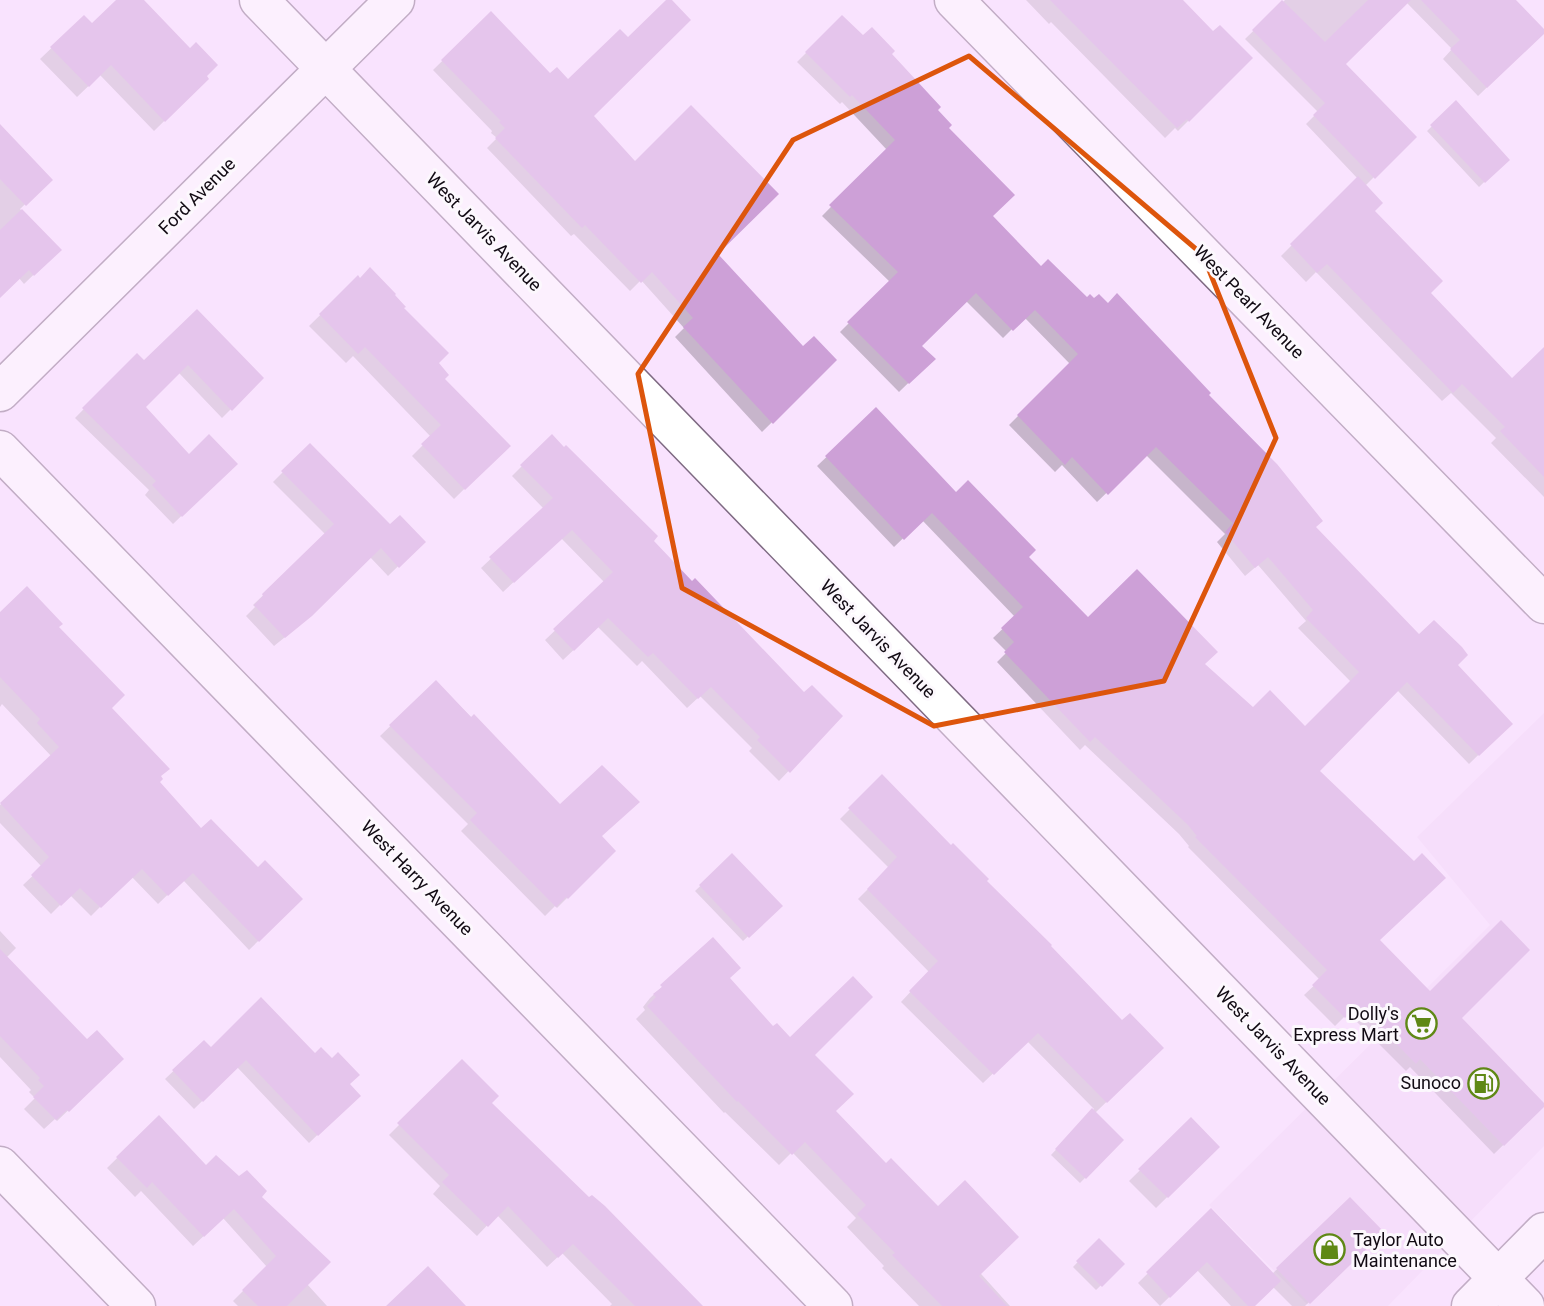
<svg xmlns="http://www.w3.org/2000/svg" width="1544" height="1306" font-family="Roboto,sans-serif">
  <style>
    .built { fill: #f2d7f8 }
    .shadow { fill: #0003 }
    .building { fill: #cda0d7 }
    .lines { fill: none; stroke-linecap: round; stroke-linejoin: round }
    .street-casing { stroke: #7e6a82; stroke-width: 41 }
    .secondary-casing { stroke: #7e6a82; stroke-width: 41 }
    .street { stroke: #fff; stroke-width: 38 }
    .secondary { stroke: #fff; stroke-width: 38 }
    .marked { fill: none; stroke: #dd550c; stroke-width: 5; stroke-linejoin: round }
    .labels { text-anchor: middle; stroke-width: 6; stroke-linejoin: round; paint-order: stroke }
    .street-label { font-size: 18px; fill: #110a13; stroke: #fcf8fd }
    .poi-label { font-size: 18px; fill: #110a13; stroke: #fcf8fd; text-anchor: end }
  </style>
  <rect width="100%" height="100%" fill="#f9e3fe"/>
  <path class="built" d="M1544 713V1146L1388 1306H1309L1209 1205 1490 925 1417 837Z"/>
  <path class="shadow" d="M119 0H142L207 79 154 131 100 75 77 97 40 59 84 17 92 25Z
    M670 0 591 116 803 349 835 360 762 432 675 337 684 328 641 280 630 291 574 234 571 236 487 148 497 138 491 133 492 131 433 70 491 13 550 76 568 82 628 40Z
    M1026 0H1180L1213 34 1251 58 1178 131 1175 128 1165 138 1051 22 1049 24Z
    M1285 0H1513L1544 32 1478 96 1443 59 1452 49 1407 3 1344 64 1414 137 1365 186 1372 211 1428 293 1512 380 1544 362V497L1491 443 1496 438 1451 393 1442 401 1316 272 1306 282 1281 256 1358 179 1306 124 1318 112 1245 39Z
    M842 17 863 38 889 54 935 110 991 216 1041 268 1087 300 1206 395 1314 527 1419 637 1455 665 1510 724 1469 764 1397 690 1317 771 1377 940 1430 993 1459 1018 1544 1105 1494 1154 1410 1067 1406 1071 1348 1013 1335 1026 1304 995 1320 980 1188 847 1189 846 1179 834 1085 745 1080 750 997 662 1007 652 993 638 1015 617 922 520 894 547 817 466 876 410 956 494 1026 557 1088 619 1203 665 1253 709 1305 729 1351 682 1298 628 1306 621 1258 565 1245 576 1217 542 1225 534 1146 455 1097 502 1062 465 1055 472 1009 425 1070 364 1024 317 1003 338 966 301 920 346 933 359 899 392 840 332 890 282 822 216 887 150 842 102 840 104 797 62Z
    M1456 103 1507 160 1479 187 1427 131Z
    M0 127 50 180 20 209 59 250 24 284 19 278 0 296Z
    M358 278 402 309 436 363 443 379 508 446 454 499 412 456 431 437 353 356 346 363 309 326Z
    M197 312 262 378 222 418 179 373 144 407 189 457 235 464 173 524 145 495 149 490 75 418 137 355 144 363Z
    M552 436 651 541 804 695 841 716 779 781 749 751 752 748 700 696 687 708 642 661 637 666 598 627 563 660 545 640 605 583 561 538 503 592 481 568 544 509 512 476Z
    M310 445 390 527 423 542 388 576 370 557 300 625 274 646 246 616 255 607 253 605 326 535 273 482Z
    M0 614 57 627 109 709 159 777 158 782 201 830 301 899 249 950 183 880 158 904 131 876 91 916 70 895 51 914 23 885 42 867 0 823V805L52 757 2 704 0 707Z
    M436 682 560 806 600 837 614 851 557 908 555 906 545 916 461 831 468 824 380 736Z
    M882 777 1122 1022 1162 1048 1095 1113 1122 1140 1080 1183 1051 1155 1094 1109 1027 1041 983 1083 901 1002 929 972 858 899 889 868 840 819Z
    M732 856 780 906 743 941 695 891Z
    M0 931 16 948 6 958 87 1042 122 1059 57 1121 55 1119 44 1129 24 1109 35 1098 29 1092 31 1090 0 1057Z
    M728 978 773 1029 812 1055 834 1111 1010 1306H919L882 1268 884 1266 847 1227 856 1218 792 1152 779 1165 725 1112 724 1113 636 1019 645 1010 643 1007 650 998 662 987Z
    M204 1042 210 1049 315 1055 332 1061 358 1096 309 1143 237 1067 194 1109 165 1079Z
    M462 1062 490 1103 702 1306H610L612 1304 562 1253 547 1267 497 1215 477 1236 433 1194 440 1186 389 1135Z
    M159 1117 206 1167 259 1197 307 1284 327 1306H238L233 1301 267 1267 223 1218 193 1246 141 1191 135 1197 107 1168Z
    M1191 1120 1218 1147 1156 1208 1129 1181Z
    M1350 1199 1382 1232 1305 1306H1292L1273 1287 1253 1306H1231L1197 1270 1160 1306 1138 1283 1211 1211 1272 1274Z
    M1099 1240 1123 1264 1096 1290 1073 1267Z"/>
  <path class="building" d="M116 0H144L190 48 196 42 218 65 207 76 209 79 165 122 111 65 89 87 50 47 84 15 92 23Z
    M666 0H672L691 20 594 116 635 161 691 105 779 194 718 254 803 346 814 336 837 360 773 424 683 327 693 318 652 272 641 283 585 225 582 228 495 138 505 128 499 122 501 121 441 60 491 11 550 73 557 67 568 79 620 29 628 37Z
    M1050 0H1183L1213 31 1220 25 1253 58 1189 122 1187 119 1177 128Z
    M1282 0 1325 42 1368 0H1411L1346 64 1417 137 1375 179 1313 115 1325 103 1252 30Z
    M1421 0H1516L1544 29V34L1487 88 1450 49 1460 40Z
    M842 15 863 35 872 27 895 51 892 54 941 107 938 110 952 125 949 128 1015 195 993 216 1041 266 1048 259 1087 297 1090 294 1094 298 1099 294 1108 303 1117 293 1211 393 1209 395 1277 464 1323 521 1316 527 1419 634 1434 620 1462 647 1468 655 1458 665 1513 724 1479 756 1407 682 1320 771 1414 861 1422 853 1446 878 1380 940 1430 991 1501 920 1530 950 1462 1018 1544 1103V1107L1504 1146 1420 1059 1416 1064 1358 1005 1345 1018 1312 985 1327 970 1195 837 1197 836 1188 825 1095 737 1090 742 1004 652 1014 642 1001 628 1023 607 932 513 904 540 825 456 876 407 956 492 968 480 1036 550 1029 557 1088 617 1137 569 1218 652 1205 664 1253 707 1270 690 1305 726 1359 672 1306 618 1313 610 1268 557 1255 568 1225 532 1233 523 1156 447 1108 495 1072 457 1065 465 1017 415 1078 354 1035 310 1013 331 976 293 922 346 936 359 909 384 847 322 898 272 829 205 895 140 852 95 850 97 805 52Z
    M1456 100 1510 160 1485 183 1430 125Z
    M0 124 53 180 26 206 0 179Z
    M1358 176 1383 203 1375 211 1443 281 1431 293 1512 378 1544 347V477L1500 431 1505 427 1462 384 1453 393 1327 264 1317 273 1290 244Z
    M22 209 62 250 34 276 29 270 0 298V230Z
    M370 267 396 294 395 295 406 307 404 308 449 353 439 363 449 375 445 379 511 446 465 490 421 444 441 425 365 347 358 354 319 314 358 275 360 278Z
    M197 309 264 378 232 411 188 365 146 407 189 454 209 434 238 464 182 517 152 485 156 481 82 408 137 353 144 360Z
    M552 434 564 447 566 445 658 536 654 541 692 581 695 578 804 692 812 685 843 716 790 773 757 740 760 737 711 687 698 699 653 653 648 657 608 618 574 651 553 629 613 572 572 530 514 583 489 557 553 498 520 465Z
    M310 443 390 524 400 515 426 542 399 568 381 548 312 616 285 638 254 605 263 596 262 594 334 524 281 471Z
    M27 586 63 624 59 627 125 695 112 708 170 769 161 776 163 779 160 782 201 828 211 819 258 867 265 860 303 899 259 942 193 873 168 896 142 869 101 908 80 888 61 906 31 875 49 857 0 803 59 747 37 723 40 719 0 677V612Z
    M436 680 471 717 474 714 560 804 602 765 640 802 602 836 616 851 568 899 566 897 556 907 470 820 477 813 389 725Z
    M882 774 951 845 953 843 989 879 987 881 1052 945 1051 946 1122 1020 1130 1013 1164 1048 1107 1103 1038 1033 994 1075 909 991 938 961 867 889 897 857 848 808Z
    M732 853 783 906 749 938 699 885Z
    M713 937 741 968 730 978 773 1026 777 1023 790 1037 853 976 873 997 815 1055 854 1094 836 1111 886 1163 891 1158 938 1206 965 1180 1019 1237 979 1276 1007 1306H942L892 1255 895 1253 857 1214 866 1205 805 1142 792 1155 738 1101 737 1102 647 1006 656 997 653 994 662 987 660 985Z
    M0 949 87 1039 97 1030 124 1059 69 1112 67 1110 56 1120 33 1097 44 1086 38 1080 40 1078 0 1036Z
    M261 997 315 1053 321 1047 332 1058 338 1052 360 1075 350 1084 361 1096 318 1136 246 1060 203 1102 172 1070 204 1040 211 1047Z
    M462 1059 499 1096 492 1103 589 1197 592 1195 605 1206 703 1306H635L573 1244 558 1258 508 1206 488 1227 442 1182 449 1175 397 1123Z
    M1092 1108 1124 1140 1086 1179 1055 1149Z
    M159 1115 206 1165 216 1155 239 1176 247 1170 267 1191 262 1197 331 1262 287 1306H258L242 1290 276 1256 234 1209 204 1237 152 1182 147 1188 116 1157Z
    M1191 1117 1220 1147 1168 1198 1138 1169Z
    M1350 1197 1384 1232 1310 1304 1276 1268Z
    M1211 1208 1281 1281 1255 1306H1248L1207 1262 1170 1298 1146 1272Z
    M1099 1238 1125 1264 1102 1287 1076 1261Z
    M428 1266 466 1306H386Z"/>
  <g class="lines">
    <defs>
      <path id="street" d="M259 0 1525 1306
        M954 0 1544 604
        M0 392 395 0
        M0 450 833 1306
        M0 1166 136 1306"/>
      <path id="secondary" d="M1471 1306 1544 1232"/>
    </defs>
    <use href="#street" class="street-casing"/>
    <use href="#secondary" class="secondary-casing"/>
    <use href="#street" class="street"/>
    <use href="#secondary" class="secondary"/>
  </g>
  <path d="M0 0H1544V1306H0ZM969 56 1203 255 1276 438 1164 681 934 726 682 588 638 374 793 140Z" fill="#f9e3fe" fill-opacity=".55" fill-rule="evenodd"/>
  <path class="marked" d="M969 56 1203 255 1276 438 1164 681 934 726 682 588 638 374 793 140Z"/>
  <defs>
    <symbol id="supermarket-ring" viewBox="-11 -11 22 22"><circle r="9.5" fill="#fcf8fd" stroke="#5f8815" stroke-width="1.5"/><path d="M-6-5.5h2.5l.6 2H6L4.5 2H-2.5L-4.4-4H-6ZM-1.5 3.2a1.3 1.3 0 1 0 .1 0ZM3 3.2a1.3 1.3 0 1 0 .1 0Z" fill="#5f8815"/></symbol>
    <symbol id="fuel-ring" viewBox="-11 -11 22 22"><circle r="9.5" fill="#fcf8fd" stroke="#5f8815" stroke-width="1.5"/><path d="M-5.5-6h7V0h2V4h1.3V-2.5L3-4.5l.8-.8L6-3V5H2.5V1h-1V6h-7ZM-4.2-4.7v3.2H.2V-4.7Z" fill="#5f8815"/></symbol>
    <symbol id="shop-ring" viewBox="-11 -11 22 22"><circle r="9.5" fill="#fcf8fd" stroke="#5f8815" stroke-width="1.5"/><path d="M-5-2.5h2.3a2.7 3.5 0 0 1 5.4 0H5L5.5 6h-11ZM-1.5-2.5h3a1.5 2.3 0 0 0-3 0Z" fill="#5f8815"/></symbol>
  </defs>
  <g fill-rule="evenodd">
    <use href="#supermarket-ring" x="1404" y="1006" width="35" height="35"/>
    <use href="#fuel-ring" x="1466" y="1066" width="35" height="35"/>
    <use href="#shop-ring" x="1312" y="1232" width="35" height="35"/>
  </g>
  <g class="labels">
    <g class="street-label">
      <text transform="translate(197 196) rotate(-45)" y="6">Ford Avenue</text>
      <text transform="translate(484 232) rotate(46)" y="6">West Jarvis Avenue</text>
      <text transform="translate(1249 302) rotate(46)" y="6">West Pearl Avenue</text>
      <text transform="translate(878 639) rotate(46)" y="6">West Jarvis Avenue</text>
      <text transform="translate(417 878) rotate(46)" y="6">West Harry Avenue</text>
      <text transform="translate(1273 1046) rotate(46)" y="6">West Jarvis Avenue</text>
    </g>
    <g class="poi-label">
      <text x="1399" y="1020">Dolly's<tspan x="1399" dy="21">Express Mart</tspan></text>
      <text x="1461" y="1089">Sunoco</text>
      <text x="1353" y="1246" text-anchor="start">Taylor Auto<tspan x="1353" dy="21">Maintenance</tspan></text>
    </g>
  </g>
</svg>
